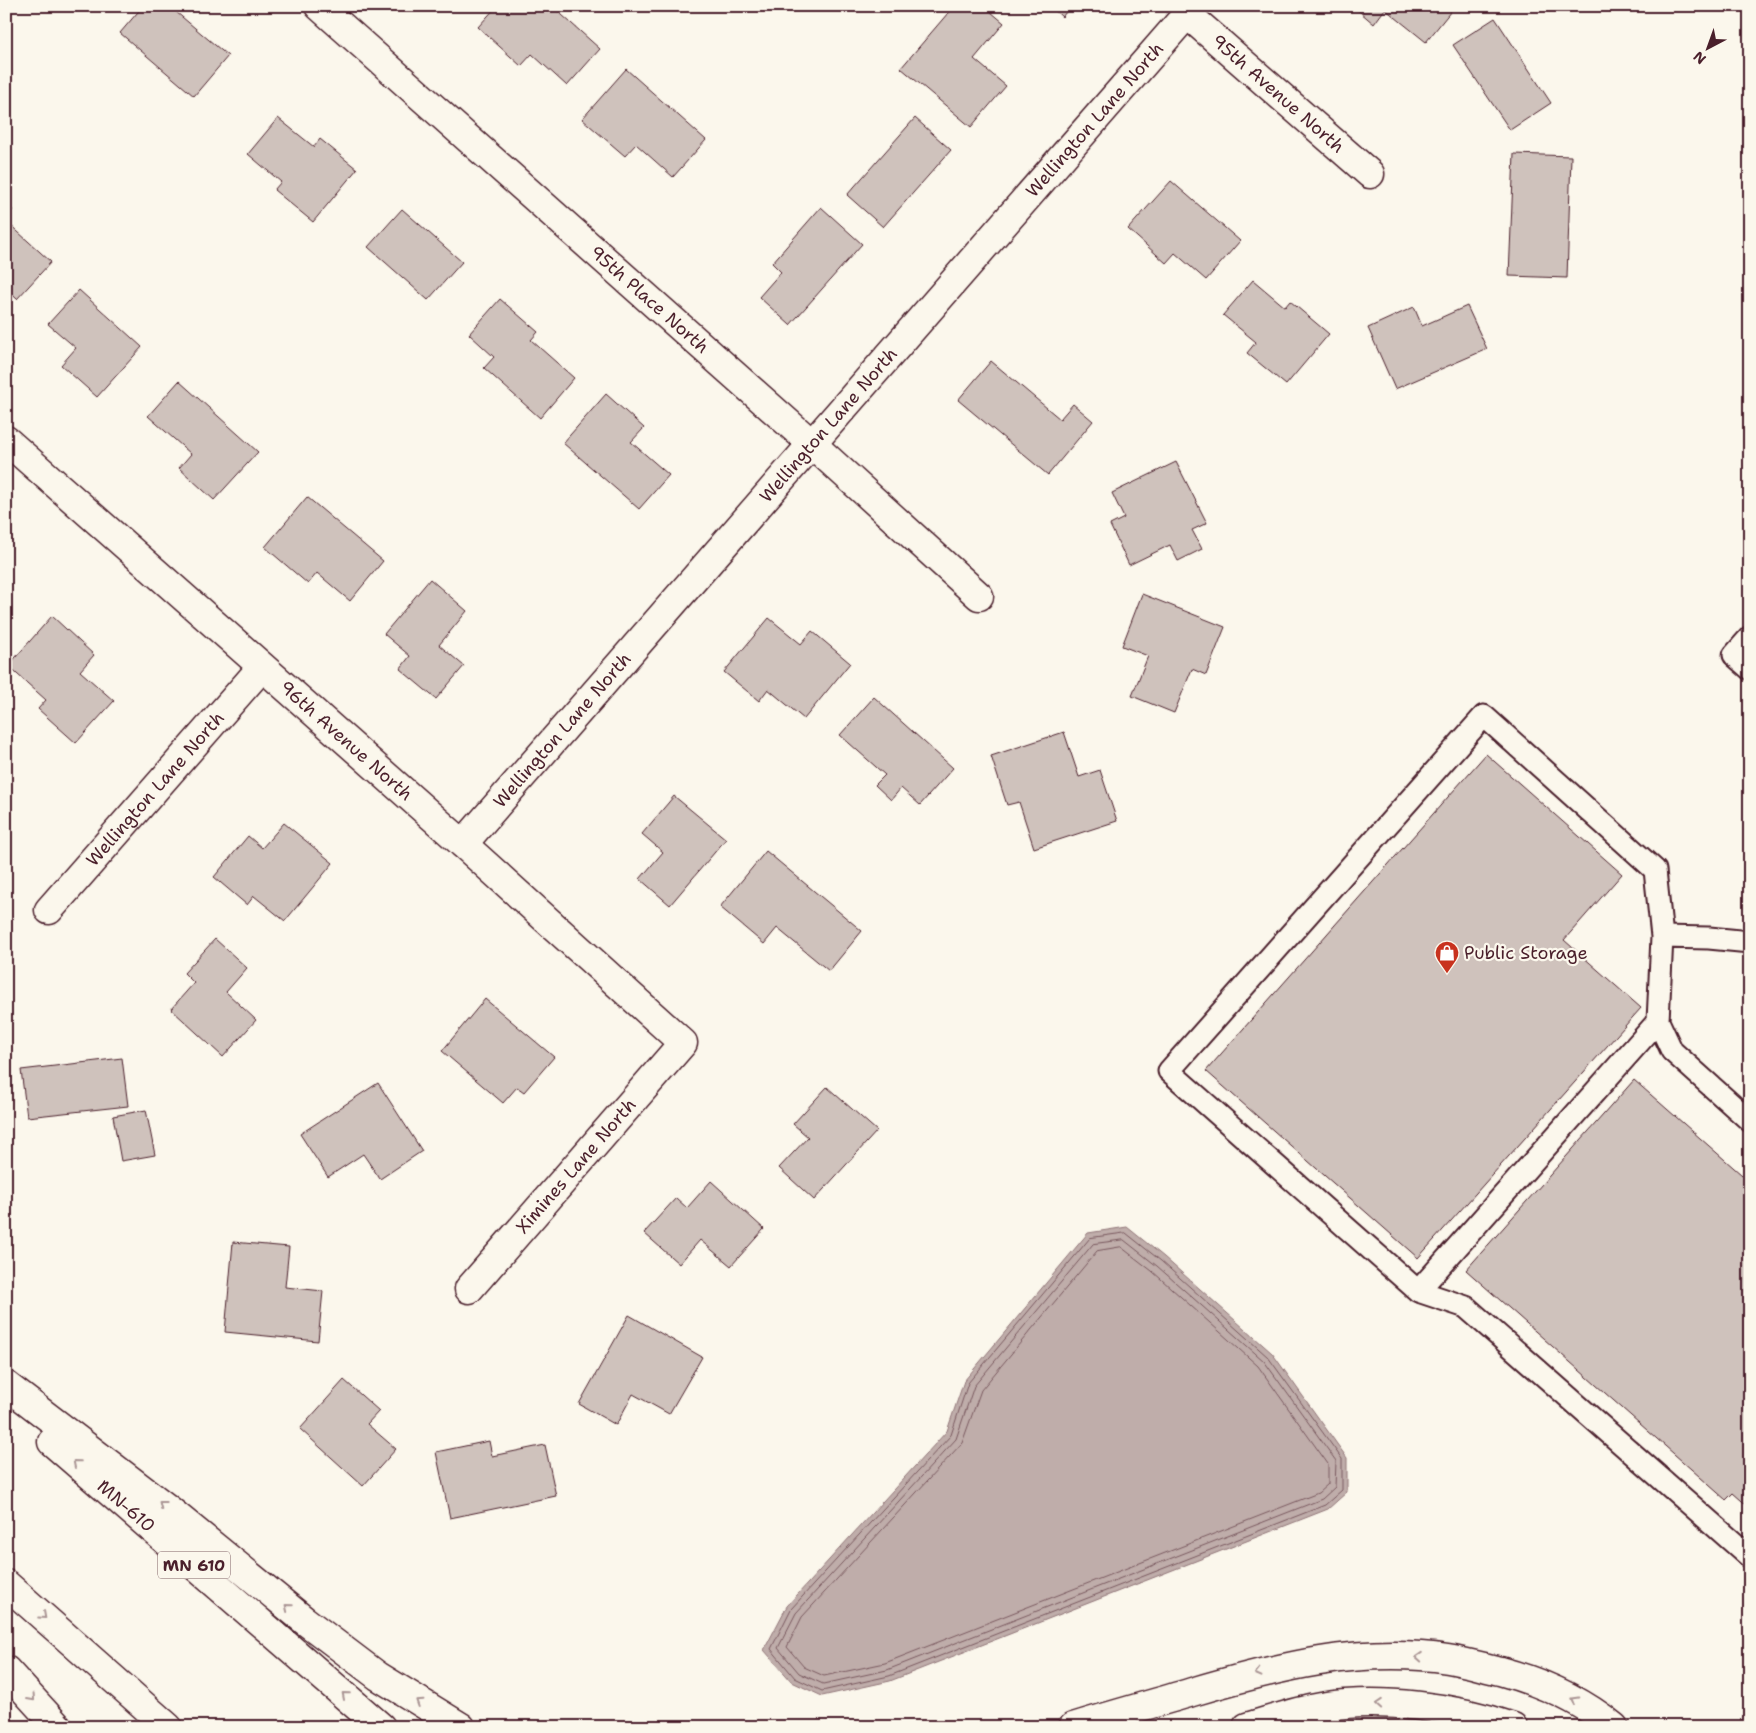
<svg xmlns="http://www.w3.org/2000/svg" width="1756" height="1733" font-family="'Shantell Sans',sans-serif">
  <style>
    .water { fill: #bfadaa; stroke: #907477 }
    .lines { fill: none; stroke-linecap: round; stroke-linejoin: round }
    .shore { stroke: #79585e; stroke-width: 1 }
    .building { fill: #cfc2bc; stroke: #4a1f2b }
    .lane-casing { stroke: #4a1f2b; stroke-width: 25 }
    .street-casing { stroke: #4a1f2b; stroke-width: 31 }
    .highway-casing { stroke: #4a1f2b; stroke-width: 31 }
    .lane { stroke: #fbf7ec; stroke-width: 21 }
    .street { stroke: #fbf7ec; stroke-width: 28 }
    .highway { stroke: #fbf7ec; stroke-width: 28 }
    .oneway { stroke: #ab9695 }
    .labels { text-anchor: middle; stroke-width: 4.5; stroke-linejoin: round; paint-order: stroke }
    .shield { fill: #fbf7ec; stroke: #7f6065; stroke-width: 1 }
    .shield-label { font-size: 16px; font-weight: bold; fill: #4a1f2b }
    .street-label { font-size: 18px; fill: #4a1f2b; stroke: #fbf7ec }
    .poi-label { font-size: 18px; fill: #4a1f2b; stroke: #fbf7ec; text-anchor: start }
  </style>
  <rect width="100%" height="100%" fill="#fbf7ec"/>
  <filter id="ink" filterUnits="userSpaceOnUse"><feTurbulence type="fractalNoise" baseFrequency=".02" numOctaves="2"/><feDisplacementMap in="SourceGraphic" scale="10" xChannelSelector="R" yChannelSelector="G"/><feConvolveMatrix kernelMatrix="1 2 1 2 8 2 1 2 1" color-interpolation-filters="sRGB"/></filter>
  <g filter="url(#ink)">
    <path class="water" d="M1127 1227 1164 1257 1272 1353 1347 1458V1492L1328 1509 890 1681 822 1696 792 1682 764 1650 787 1606 947 1431 964 1381 1088 1233Z"/>
    <g class="lines">
      <path class="shore" d="M1126 1233 1161 1261 1268 1357 1342 1459V1490L1325 1505 889 1676 822 1691 795 1678 771 1649 791 1609 951 1435 968 1383 1090 1238Z
        M1124 1240 1157 1266 1264 1361 1336 1461 1335 1487 1322 1499 887 1670 823 1684 799 1673 778 1648 796 1613 956 1439 974 1386 1093 1244Z
        M1121 1247 1152 1271 1258 1366 1328 1464V1484L1318 1493 885 1663 824 1676 804 1667 787 1647 802 1617 962 1443 981 1390 1097 1251Z"/>
    </g>
    <path class="building" d="M143 6H169L228 56 194 96 120 33Z
      M497 6H552L600 49 567 86 532 54 521 66 478 27Z
      M954 6H984L1004 23 974 59 1006 86 971 127 901 68Z
      M1050 6H1071L1062 17Z
      M1353 6H1455L1426 42 1385 9 1374 24Z
      M1495 18 1551 103 1510 130 1453 45Z
      M626 69 706 140 673 177 636 144 625 156 582 119Z
      M278 118 314 147 320 139 357 169 313 222 274 190 281 182 248 154Z
      M915 118 951 150 883 227 847 195Z
      M1514 154 1571 156 1567 278 1509 276Z
      M1171 181 1240 241 1206 280 1175 253 1166 263 1128 229Z
      M6 204 13 210 6 217Z
      M821 207 862 244 790 325 759 297 781 272 772 263Z
      M402 209 462 262 428 300 368 247Z
      M6 221 51 262 17 299 6 289Z
      M1253 280 1285 307 1290 301 1329 334 1286 385 1247 353 1256 342 1223 315Z
      M79 290 142 347 97 397 61 365 76 348 48 324Z
      M500 299 538 332 531 340 574 378 540 418 484 368 494 357 469 334Z
      M1467 306 1487 349 1395 389 1368 328 1414 307 1422 326Z
      M991 361 1060 419 1073 404 1093 421 1048 475 958 400Z
      M179 381 258 452 214 500 179 468 191 454 148 416Z
      M606 394 644 428 631 442 669 475 639 509 563 443Z
      M1176 462 1207 523 1192 530 1202 549 1178 561 1170 545 1129 565 1110 525 1124 518 1112 493Z
      M307 497 383 561 350 601 317 573 308 584 265 547Z
      M430 579 467 611 439 645 464 666 436 699 400 669 410 656 384 634Z
      M1142 594 1225 627 1206 675 1192 669 1174 713 1132 696 1148 656 1122 646Z
      M52 616 94 655 80 671 114 701 76 743 38 709 46 700 8 666Z
      M769 618 801 644 812 631 850 663 804 719 768 689 759 701 724 672Z
      M874 697 953 768 920 805 901 788 891 800 875 785 885 775 840 735Z
      M1064 732 1079 777 1100 770 1117 821 1034 848 1019 802 1007 805 991 756Z
      M1486 754 1622 874 1564 940 1641 1008 1418 1258 1206 1071Z
      M674 796 726 839 670 905 640 879 663 852 642 834Z
      M284 823 333 863 285 921 254 896 247 905 214 877 248 836 262 848Z
      M766 851 862 931 829 971 777 928 764 944 720 907Z
      M215 939 247 968 226 992 256 1020 223 1057 171 1009 194 983 184 973Z
      M485 999 554 1057 524 1092 517 1087 503 1103 442 1051Z
      M122 1058 128 1106 27 1117 21 1070Z
      M1634 1080 1750 1182V1508L1733 1493 1726 1500 1466 1270Z
      M378 1083 422 1151 380 1179 363 1154 328 1177 300 1134Z
      M827 1087 877 1131 814 1200 779 1168 808 1137 793 1124Z
      M146 1110 155 1155 121 1161 113 1116Z
      M711 1181 764 1229 731 1266 700 1240 679 1264 644 1233 676 1198 687 1208Z
      M233 1242 289 1247 285 1287 323 1291 318 1341 225 1332Z
      M629 1315 702 1357 669 1414 633 1394 616 1425 579 1404Z
      M344 1380 379 1411 367 1424 396 1449 363 1486 300 1429Z
      M489 1441 492 1456 545 1445 556 1496 450 1518 436 1452Z"/>
    <g class="lines">
      <defs>
        <path id="lane" d="M1750 637 1734 655 1750 669
          M1662 937 1658 1021 1672 1051 1750 1121
          M1658 1021 1418 1291 1169 1071 1484 716 1655 870 1662 937 1709 938 1750 942
          M1418 1291 1466 1307 1750 1557"/>
        <g id="street">
          <path id="s1" d="M319 6 812 444 979 596"/>
          <path id="s2" d="M1187 14 1370 174"/>
          <path id="s3" d="M6 440 463 844 683 1043 469 1289"/>
          <path id="s4" d="M463 844 1194 6"/>
          <path id="s5" d="M49 910 262 667"/>
        </g>
        <g id="highway">
          <path d="M6 1385 167 1508 304 1620 378 1676 461 1727"/>
          <path id="s6" d="M52 1442 381 1727"/>
          <path d="M6 1584 168 1727"/>
          <path d="M6 1670 58 1727"/>
          <path d="M1073 1727C1112 1715 1152 1704 1192 1692 1277 1667 1359 1646 1448 1659 1466 1662 1483 1667 1500 1671 1541 1682 1581 1700 1614 1727"/>
          <path d="M1247 1727C1271 1720 1296 1711 1321 1707 1381 1697 1455 1707 1513 1727"/>
        </g>
      </defs>
      <use href="#lane" class="lane-casing"/>
      <use href="#street" class="street-casing"/>
      <use href="#highway" class="highway-casing"/>
      <use href="#lane" class="lane"/>
      <use href="#street" class="street"/>
      <use href="#highway" class="highway"/>
    </g>
    <defs><path id="oneway-chevron" d="M-2-3.5L2.5 0L-2 3.5" fill="none" stroke-width="1.6" stroke-linecap="round" stroke-linejoin="round" transform="scale(1.25)"/></defs>
    <g class="oneway">
      <use href="#oneway-chevron" transform="translate(76 1463) rotate(-139)"/>
      <use href="#oneway-chevron" transform="translate(162 1504) rotate(-142)"/>
      <use href="#oneway-chevron" transform="translate(288 1607) rotate(-141)"/>
      <use href="#oneway-chevron" transform="translate(43 1616) rotate(42)"/>
      <use href="#oneway-chevron" transform="translate(1419 1657) rotate(-176)"/>
      <use href="#oneway-chevron" transform="translate(1258 1673) rotate(166)"/>
      <use href="#oneway-chevron" transform="translate(345 1695) rotate(-139)"/>
      <use href="#oneway-chevron" transform="translate(32 1698) rotate(48)"/>
      <use href="#oneway-chevron" transform="translate(1574 1700) rotate(-150)"/>
      <use href="#oneway-chevron" transform="translate(419 1702) rotate(-147)"/>
      <use href="#oneway-chevron" transform="translate(1379 1704) rotate(-176)"/>
    </g>
  </g>
  <defs>
    <symbol id="shop-pin" viewBox="-11 -11 22 30"><path d="M0 17L-7.5 6A9.5 9.5 0 1 1 7.5 6Z" fill="#c8321e" stroke="#fbf7ec"/><path d="M-5-2.5h2.3a2.7 3.5 0 0 1 5.4 0H5L5.5 6h-11ZM-1.5-2.5h3a1.5 2.3 0 0 0-3 0Z" fill="#fff"/></symbol>
  </defs>
  <g fill-rule="evenodd">
    <use href="#shop-pin" x="1433" y="939" width="28" height="38"/>
  </g>
  <g class="labels">
    <rect class="shield" x="158" y="1551.5" width="72" height="27" rx="4"/>
    <g class="shield-label">
      <text x="194" y="1571">MN 610</text>
    </g>
    <g class="street-label">
      <text dy="6" stroke="none"><textPath href="#s2" startOffset="121">95th Avenue North</textPath></text>
      <text dy="6" stroke="none"><textPath href="#s4" startOffset="961">Wellington Lane North</textPath></text>
      <text dy="6" stroke="none"><textPath href="#s1" startOffset="442">95th Place North</textPath></text>
      <text dy="6" stroke="none"><textPath href="#s4" startOffset="556">Wellington Lane North</textPath></text>
      <text dy="6" stroke="none"><textPath href="#s4" startOffset="151">Wellington Lane North</textPath></text>
      <text dy="6" stroke="none"><textPath href="#s3" startOffset="454">96th Avenue North</textPath></text>
      <text dy="6" stroke="none"><textPath href="#s5" startOffset="161">Wellington Lane North</textPath></text>
      <text transform="translate(576 1166) rotate(-49)" y="6">Ximines Lane North</text>
      <text dy="6" stroke="none"><textPath href="#s6" startOffset="98">MN-610</textPath></text>
    </g>
    <g class="poi-label">
      <text x="1464" y="959">Public Storage</text>
    </g>
  </g>
  <rect width="1756" height="1733" fill="none" stroke="#fbf7ec" stroke-width="25"/>
  <rect x="12" y="12" width="1731" height="1708" fill="none" stroke="#4a1f2b" stroke-width="2" filter="url(#ink)"/>
  <g transform="translate(1708 48) rotate(221)" stroke="#fbf7ec" stroke-width="4" paint-order="stroke">
  <path d="M0-4L9 19L0 12L-9 19Z" fill="#4a1f2b"/>
  <text y="-8" font-size="14" font-weight="bold" text-anchor="middle" fill="#4a1f2b">N</text>
  </g>
</svg>
